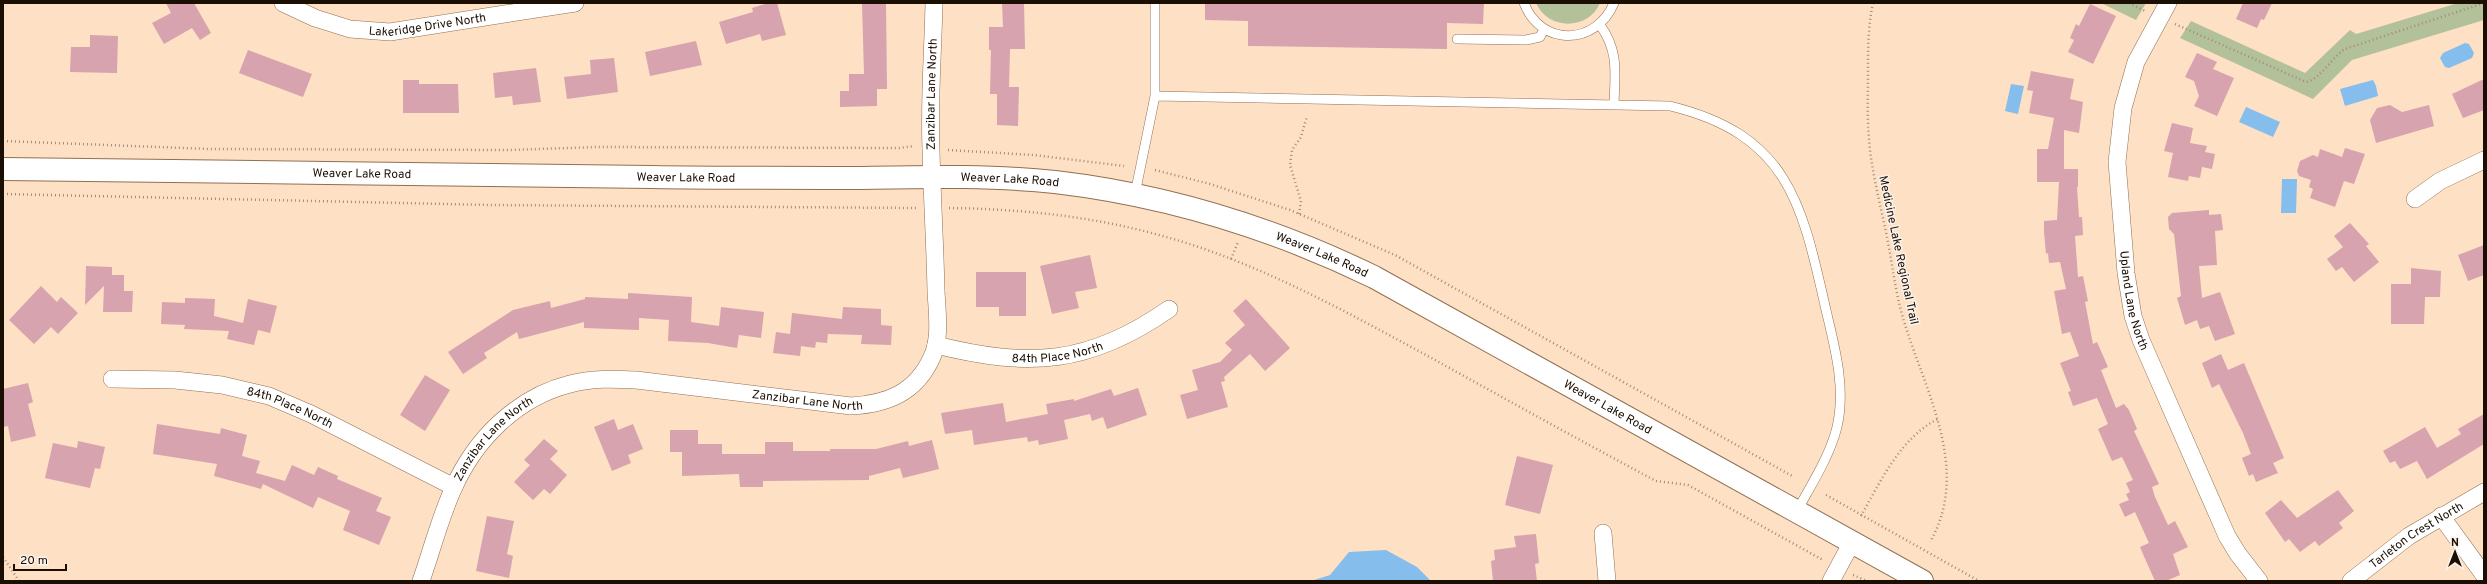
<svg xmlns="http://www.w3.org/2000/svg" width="2487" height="584" font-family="Overpass,sans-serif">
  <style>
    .green { fill: #b3c19b }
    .water { fill: #85bdec }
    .building { fill: #d6a3ae }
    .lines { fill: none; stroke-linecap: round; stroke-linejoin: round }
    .service-casing { stroke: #916f50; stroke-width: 10 }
    .minor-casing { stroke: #916f50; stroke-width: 18 }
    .secondary-casing { stroke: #916f50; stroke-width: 24 }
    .path { stroke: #a28b77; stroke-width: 2.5; stroke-dasharray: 1 3; stroke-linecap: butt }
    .service { stroke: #fff; stroke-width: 9 }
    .minor { stroke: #fff; stroke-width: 17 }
    .secondary { stroke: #fff; stroke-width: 22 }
    .labels { text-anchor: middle; stroke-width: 3; stroke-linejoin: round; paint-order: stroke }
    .street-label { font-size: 12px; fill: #1b0e03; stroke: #faf2eb }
  </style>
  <rect width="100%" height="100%" fill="#fee0c5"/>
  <path class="green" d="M1536 3H1600C1589 30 1548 31 1536 3Z
    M2101 3H2146L2136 20Z
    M2458 3H2484V20L2352 60 2313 99 2180 38 2191 21 2305 73 2350 30 2356 34Z"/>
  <path class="water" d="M2465 43 2469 44 2474 53 2472 58 2449 68 2445 67 2440 58 2443 53Z
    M2373 80 2376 86 2378 96 2345 106 2340 89Z
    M2011 84 2024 86 2018 114 2005 111Z
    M2246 107 2280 122 2273 137 2239 122Z
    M2282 179H2297L2296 213H2281Z
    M1386 550 1417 567 1431 581H1311L1330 575 1349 552Z"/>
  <path class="building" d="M166 3H194L211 33 200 40 192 28 164 44 152 23 171 13Z
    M768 3H777L786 35 762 41 760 34 726 44 719 22 753 12 752 8Z
    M862 3H886L887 89H877V106L840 107V91H849V74H864Z
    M1002 3H1024L1025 49H1010L1009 87H1019L1018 126 997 125V94H990L991 50H989V27H1003Z
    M1205 3H1484L1483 24 1447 23V49L1248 46V21L1205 20Z
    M2243 3H2272L2264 20 2261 19 2257 28 2236 19Z
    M2090 4 2116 16 2093 64 2068 52 2074 40 2070 38 2076 24 2079 26Z
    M90 35 118 36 117 73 70 72 71 47H90Z
    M696 41 702 65 650 76 645 52Z
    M248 50 312 74 303 97 239 73Z
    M2197 53 2217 62 2213 69 2234 78 2217 116 2194 106 2199 96 2194 81 2185 77Z
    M614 58 618 92 567 99 564 77 591 74 590 60Z
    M536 68 541 102 513 105 512 96 495 98 493 73Z
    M2031 71 2074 79 2070 99 2083 102 2079 133 2064 130V169H2078V187H2077L2079 217H2082L2083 235 2075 236 2078 277 2083 276 2088 301 2085 302 2093 344 2097 342 2108 367 2101 370 2116 408 2124 404 2129 410 2137 429 2134 431 2159 484 2152 487 2155 497 2168 525 2175 521 2188 547 2173 554 2180 575 2166 581H2155L2146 561 2140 547 2149 543 2135 512 2125 517 2119 504 2129 500 2126 494 2130 492 2126 483 2133 480 2122 457 2112 461 2098 429 2108 424 2097 398 2073 406 2068 392 2071 391 2060 363 2079 356 2070 332 2062 334 2054 291 2066 289 2060 262 2049 263 2048 253 2046 254 2044 232V221L2057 220 2059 182H2037V149H2048L2054 118 2029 113 2033 91 2027 90Z
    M2484 79V110L2463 118 2452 94Z
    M403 80H419V84H458L459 113H403Z
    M2390 105 2402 112 2429 105 2434 126 2376 143 2370 120 2377 108Z
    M2172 123 2193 128 2190 143 2207 146 2205 152 2215 154 2212 169 2202 167 2200 178 2189 176 2188 181 2168 177 2173 153 2164 151Z
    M2345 148 2365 154 2354 184 2344 181 2335 207 2310 198 2313 189 2309 187 2311 180 2299 176 2297 171 2300 161 2313 155 2318 157 2320 149 2342 157Z
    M2209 210V215L2221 214 2223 230 2215 231 2217 265 2199 266 2202 298 2220 292 2235 334 2215 341 2209 326 2200 329 2197 320 2185 325 2177 298 2181 296 2174 234 2169 229 2168 217 2172 213Z
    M2350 223 2369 244 2366 246 2379 262 2354 282 2342 267 2336 271 2327 259 2343 247 2334 236Z
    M2484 245V275L2468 281 2458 255Z
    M1090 255 1097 288 1075 292 1079 308 1052 314 1040 266Z
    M86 266 112 267V275H124V291H133L132 312H103L104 286 85 305Z
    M2411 268 2441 271 2440 297H2425L2424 324H2391V284H2411Z
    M976 272H1026V316H999V307H976Z
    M41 286 57 302 61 297 78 313 58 334 51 327 34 344 9 320Z
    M628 293 692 297 691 322 719 326 721 307 764 312 761 338 739 335 737 348 708 343 668 341 669 320 639 318V330L584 328V322L519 339 517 332 484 353 487 358 463 374 448 352 513 310 550 301 551 308 585 299V297L628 299Z
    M185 298 215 299 214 316 243 323 248 299 277 306 270 333 258 330 254 345 227 339 229 331 184 329 185 325 161 324 162 302 185 303Z
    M1246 299 1290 348 1265 371 1250 354 1224 377 1225 381 1221 382 1228 407 1187 419 1180 395 1198 390 1192 370 1220 362 1232 350 1225 343 1245 325 1233 311Z
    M843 307 881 309V325L892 326 891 345 861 344 862 335 828 334 827 343 816 342 815 348 801 346 800 356 773 353 776 332 790 334 792 313 842 319Z
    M2221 354 2228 370 2244 363 2284 458 2273 463 2278 473 2256 482 2253 474 2249 476 2242 458 2251 454 2243 433 2219 384 2212 388 2202 363Z
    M425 375 450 390 425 431 400 415Z
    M28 383 33 402 28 404 36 436 11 442 8 426 3 427V389Z
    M1138 388 1147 415 1107 429 1103 417 1092 421 1090 414 1064 420 1068 439 1039 445 1038 440 1028 442 1027 437 974 445 972 430 945 434 941 413 1003 403 1006 422 1048 414 1046 404 1074 399V401L1111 389 1114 396Z
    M2484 414V444L2427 479 2417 461 2400 469 2395 461 2390 463 2383 451 2425 427 2437 448 2461 434 2458 429Z
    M614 419 618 430 633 424 643 449 628 455 631 463 612 471 594 427Z
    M157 424 220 434 221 428 247 435 242 456 260 461 256 473 285 481 292 465 314 475 318 467 338 476 337 479 382 498 376 511 391 517 379 545 343 530 350 511 318 497 313 508 263 484 261 489 214 476 217 464 153 454Z
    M670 430H698V444H722V454H765V442H793V451H830V449H876L908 441 909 446 932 440 939 469 903 478 900 468 869 476V480L763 481V487H740L739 474 682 476V452H670Z
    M544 439 558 451 550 459 567 475 550 494 544 489 533 500 514 482 530 465 524 460Z
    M78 441 105 447 100 469 95 468 90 488 45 478 53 443 77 448Z
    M1517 456 1553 465 1540 514 1505 505Z
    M2338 490 2354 511 2339 523 2343 528 2319 546 2315 541 2300 552 2289 539 2285 542 2265 513 2281 500 2297 518Z
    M487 516 514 521 507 554 513 556 509 578 476 571Z
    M1536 534 1539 563 1535 564 1537 581H1493L1491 561 1495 560 1494 550 1516 547 1514 536Z"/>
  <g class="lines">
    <defs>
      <path id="service" d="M1524 3C1541 47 1596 46 1614 3
        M1600 25C1619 51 1615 73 1614 104
        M1457 39 1526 40 1540 37 1544 29
        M1155 96 1670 106C1789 135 1802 204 1826 310 1835 348 1846 388 1837 427 1830 456 1811 485 1797 511
        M1135 194 1155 96V3"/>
      <g id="minor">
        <path id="s1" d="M283 3 315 18 350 29 390 32 575 3"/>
        <path id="s2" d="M2168 3 2136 62 2123 108 2117 162 2126 273 2133 316 2141 340 2227 536 2238 554 2259 581"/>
        <path d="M2415 199 2440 181 2484 160"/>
        <path id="s3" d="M936 345C1029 368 1089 365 1169 309"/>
        <path id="s4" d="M112 379 175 380 222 385 269 396 311 414 454 487"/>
        <path d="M2441 516 2484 575"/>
        <path d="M1603 533 1607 581"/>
        <path id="s5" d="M421 581C432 550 440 517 454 487 476 438 518 397 570 384 592 378 614 379 636 380L851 406C887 404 916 393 932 357 941 338 937 312 936 291 935 244 932 196 931 149 929 100 933 51 934 3"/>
        <path d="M1831 581 1852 542"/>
        <path id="s6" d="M2351 581 2409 536 2484 492"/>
      </g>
      <g id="secondary">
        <path id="s7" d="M3 169C219 172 435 174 651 177 718 178 786 178 853 178 920 177 988 175 1055 182 1166 195 1273 228 1374 277L1922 581"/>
      </g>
    </defs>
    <use href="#service" class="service-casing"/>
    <use href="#minor" class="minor-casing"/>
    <use href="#secondary" class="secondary-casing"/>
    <path class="path" d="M1873 3C1868 26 1868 49 1868 72 1868 95 1867 117 1869 139 1871 167 1878 195 1884 223 1890 249 1893 276 1899 303 1917 379 1975 464 1930 542
      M2129 3 2145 11
      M2175 24 2306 82C2321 79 2332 57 2345 49L2484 3
      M3 141 210 149 509 150 598 147 899 148 914 146
      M948 150 1034 155 1124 166
      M1155 170 1210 184 1290 210 1395 255 1794 477
      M3 194 490 205 916 208
      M949 208C1021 209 1090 216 1159 235 1253 260 1341 309 1426 355 1502 397 1579 440 1656 481L1688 485 1823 560
      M1299 214 1301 201 1290 165 1292 150 1301 137 1307 116
      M1231 259 1238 242
      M1826 495 1979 581
      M1861 516C1880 482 1901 437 1938 419
      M3 557 19 581
      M1853 575 1867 581"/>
    <use href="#service" class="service"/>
    <use href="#minor" class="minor"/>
    <use href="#secondary" class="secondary"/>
  </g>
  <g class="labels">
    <g class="street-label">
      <text dy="4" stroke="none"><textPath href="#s1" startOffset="150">Lakeridge Drive North</textPath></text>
      <text dy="4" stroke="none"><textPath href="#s5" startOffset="907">Zanzibar Lane North</textPath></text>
      <text dy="4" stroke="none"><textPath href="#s7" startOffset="359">Weaver Lake Road</textPath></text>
      <text dy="4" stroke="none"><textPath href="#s7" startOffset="683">Weaver Lake Road</textPath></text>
      <text dy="4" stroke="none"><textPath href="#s7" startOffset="1007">Weaver Lake Road</textPath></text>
      <text transform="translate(1899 250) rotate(78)" y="4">Medicine Lake Regional Trail</text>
      <text dy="4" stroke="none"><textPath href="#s7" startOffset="1330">Weaver Lake Road</textPath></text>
      <text dy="4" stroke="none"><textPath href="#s2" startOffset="309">Upland Lane North</textPath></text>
      <text dy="4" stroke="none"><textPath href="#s3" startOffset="123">84th Place North</textPath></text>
      <text dy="4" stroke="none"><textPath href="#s5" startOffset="499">Zanzibar Lane North</textPath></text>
      <text dy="4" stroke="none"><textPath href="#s7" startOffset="1654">Weaver Lake Road</textPath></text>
      <text dy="4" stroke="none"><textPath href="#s4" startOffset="182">84th Place North</textPath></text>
      <text dy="4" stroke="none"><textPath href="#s5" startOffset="163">Zanzibar Lane North</textPath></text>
      <text dy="4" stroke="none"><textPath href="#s6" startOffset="80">Tarleton Crest North</textPath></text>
    </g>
  </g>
  <rect width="2487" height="584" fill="none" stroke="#1b0e03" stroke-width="8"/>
  <g transform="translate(2455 552)" stroke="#faf2eb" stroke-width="3" paint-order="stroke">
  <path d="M0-3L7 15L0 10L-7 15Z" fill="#1b0e03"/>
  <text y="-6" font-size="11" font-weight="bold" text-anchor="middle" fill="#1b0e03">N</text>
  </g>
  <path d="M14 564v6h52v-6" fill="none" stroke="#1b0e03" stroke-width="2"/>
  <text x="20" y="564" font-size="12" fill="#1b0e03" stroke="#faf2eb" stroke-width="3" paint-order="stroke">20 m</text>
</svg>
